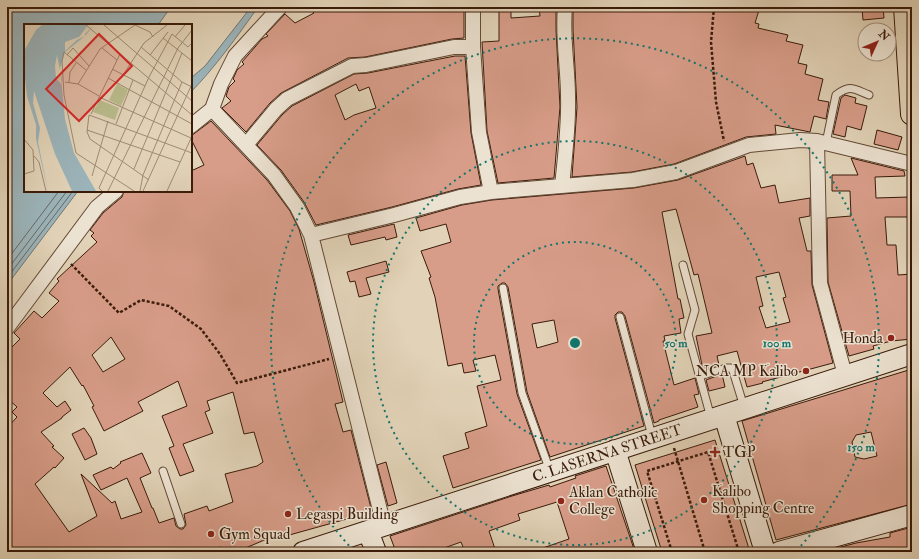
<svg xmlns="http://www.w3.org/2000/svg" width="919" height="559" font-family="'IM FELL Double Pica',serif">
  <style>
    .water { fill: #9bb4ba; stroke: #747774 }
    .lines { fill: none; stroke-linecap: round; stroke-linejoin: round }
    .shore { stroke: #6a6862; stroke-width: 1 }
    .building { fill: #d89d89; stroke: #3a1b0a; fill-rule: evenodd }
    .lane-casing { stroke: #644936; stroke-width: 9 }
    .street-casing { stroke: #644936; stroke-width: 16 }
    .secondary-casing { stroke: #3a1b0a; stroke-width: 22 }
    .primary-casing { stroke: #3a1b0a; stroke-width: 24 }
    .path { stroke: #3a1b0a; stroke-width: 2.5; stroke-dasharray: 3 2; stroke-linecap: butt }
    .lane { stroke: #ece2d1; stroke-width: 7 }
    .street { stroke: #ece2d1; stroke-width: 14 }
    .secondary { stroke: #ece2d1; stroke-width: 20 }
    .primary { stroke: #e2d3b8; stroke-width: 22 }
    .ring { fill: none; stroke: #0f766e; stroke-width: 2; stroke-dasharray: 2 4 }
    .poi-dot { fill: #8f2418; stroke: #ece2d1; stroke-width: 1.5 }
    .labels { text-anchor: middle; stroke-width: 3; stroke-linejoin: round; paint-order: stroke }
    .poi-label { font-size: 15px; fill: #3a1b0a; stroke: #ece2d1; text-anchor: start }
    .street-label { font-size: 15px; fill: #3a1b0a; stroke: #ece2d1 }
    .inset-road { fill: none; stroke: #9f8972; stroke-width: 1 }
    .view { fill: #d62828; fill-opacity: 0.15; stroke: #d62828; stroke-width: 2 }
    .inset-edge { fill: none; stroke: #3a1b0a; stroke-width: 2 }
    .centre { fill: #0f766e; stroke: #ece2d1; stroke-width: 2 }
    .ring-label { font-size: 12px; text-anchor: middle; font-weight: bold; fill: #0f766e; stroke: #ece2d1; stroke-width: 3; stroke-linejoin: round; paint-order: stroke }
  </style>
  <rect width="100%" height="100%" fill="#e2d3b8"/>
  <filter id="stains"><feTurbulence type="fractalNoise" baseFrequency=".005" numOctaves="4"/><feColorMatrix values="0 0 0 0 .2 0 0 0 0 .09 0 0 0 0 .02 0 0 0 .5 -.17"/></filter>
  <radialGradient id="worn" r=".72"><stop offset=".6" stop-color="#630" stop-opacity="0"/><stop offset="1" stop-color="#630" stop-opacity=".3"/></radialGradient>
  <path class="water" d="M7 7H171L158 25H25V191H78L7 285Z
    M251 7H258C237 37 216 66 191 92V78L205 66Z"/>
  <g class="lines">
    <path class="shore" d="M7 260 59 191
      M7 270 67 191
      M7 278 73 191"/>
  </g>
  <path class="building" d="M308 7H335L337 11 349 7H464V38L452 39 365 57 348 58 281 93 270 103 246 132 222 108 231 101 226 96 229 87 235 81 233 79 237 70 244 64 242 62 262 39 268 36 266 34 285 14 295 23 314 13Z
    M499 7H511V18L540 16 539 7H556V30L560 107 554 178 498 183 487 131 482 42 499 41Z
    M573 7H760L755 23 759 24 758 28 788 35 786 41 803 45 798 63 807 65 805 74 823 79 818 100 829 102 826 119 814 116 810 132 775 125 776 134 746 137 674 164 632 172 572 177 577 107 573 29Z
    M872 7H883L884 18 863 20 862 8Z
    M455 56H465L471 133 481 185 458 189 392 207 316 225 304 202 281 170 257 145 282 115 292 106 354 74 368 73ZM356 84 359 91 369 87 376 108 354 115 345 120 335 95Z
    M845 95 856 98 855 103 867 106 861 130 847 126 845 137 833 134 841 98Z
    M211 121 267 180 290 211 299 229 314 282 343 402 335 404 343 432 351 430 372 512 275 539 274 536 236 552H223L221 547 206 552H7V428L17 417 12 412 17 407 7 398V352L20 339 14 333 34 311 42 318 59 301 49 293 59 281 57 279 97 242 91 236 94 233 90 230 103 213 122 197 124 191H191V171L204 165 191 139V136ZM111 337 125 359 103 372 92 355ZM70 367 82 386 83 385 94 406 92 407 104 431 143 411 138 402 178 381 187 406 162 416 174 446 169 448 180 476 194 471 183 444 213 433 205 412 210 410 207 401 233 392 244 434 254 432 263 462 257 466 225 474 233 502 209 511 207 506 184 514 186 525 183 529H180L176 526 174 518 159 523 153 508H152L140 478 151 473 142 453 120 462 121 463 113 469 111 467 93 475 101 490 127 478 142 512 121 519 115 501 112 503 81 474 97 516 69 532 35 484 54 467 55 468 64 458 52 447 54 446 41 432 62 418V417L71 410 65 401 57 407 43 393Z
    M877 130 902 137 898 150 874 144Z
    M745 156 747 165 753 163 761 188 775 185 779 203 810 198V216L799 218 807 251H811L812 285 833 363 762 382 763 383 747 387 737 351 717 356 719 365 703 370 696 336 712 333 698 274 694 275 676 209 662 212 678 299H680L684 318 679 319 681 333 664 336 665 341H663L674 385 695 378 699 394 694 395 698 407 659 420V421L654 423 625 316 622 312H618L615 315V318L644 426 550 457 527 392 508 287 505 283H502L498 286V289L517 394 541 460 453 488 443 456 469 448 465 433 487 426 477 386 501 380 495 355 473 360 476 371 464 373 462 363 448 366 435 297 429 278 431 277 421 251 451 242 446 224 420 231 416 218 462 205 492 200 634 188 678 180ZM779 272 786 297 783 298 790 322 766 328 759 307 763 306 756 277ZM554 320 558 342 537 348 532 324Z
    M851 158 904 171 905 176 875 177 876 198 909 197V217H885L887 245H896L898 275 912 274V339L891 341 873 346 874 349 849 356 828 282 827 218 851 216 850 191H832V175H858Z
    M394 224 397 237 386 240 385 237 351 245 348 235Z
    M386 261 389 272 366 278 371 294 359 297 355 281 350 282 347 272Z
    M912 369V504L776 540 742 421ZM871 432 877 456 864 459 855 457 852 442 856 435Z
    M722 374 725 387 709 391 706 380Z
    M84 428 91 438 97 454 85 460 72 434Z
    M715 440 750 552H662L635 465Z
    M386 462 397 503 388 506 377 465Z
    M606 466 635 552H537V550L569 539 557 502 518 514 520 520 489 531 496 552H465L461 542 433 552H396L390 536 512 496 549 485 550 487 576 478 575 476Z
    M912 527V552H822L856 543 890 537V533Z"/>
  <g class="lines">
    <defs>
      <path id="lane" d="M826 143 836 95C850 84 854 89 869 95
        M683 265 695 310 688 334 711 418
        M503 288 522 393 550 471
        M620 317 652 436
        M700 376 726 368H731L733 371 744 407
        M163 471 181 524"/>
      <path id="street" d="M473 7V47L479 132 491 192
        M212 109 274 175 297 207 311 235 384 526
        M191 126 212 109 221 84 235 56 280 7
        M817 141 820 283 845 375
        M246 145 276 109 287 99 352 66 366 65 454 47H473
        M562 186C565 156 569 126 568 96 568 67 562 37 565 7
        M311 235 394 215 460 197 491 192 633 180 676 172 749 145 800 140 817 141 912 164
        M7 328 97 207 116 191"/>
      <path id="secondary" d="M724 415 765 552
        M615 450 647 552
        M368 531 376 552
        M303 552 912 354
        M779 552 912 515"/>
      <path id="primary" d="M905 7 912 114"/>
    </defs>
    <use href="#lane" class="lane-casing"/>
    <use href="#street" class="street-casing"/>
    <use href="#secondary" class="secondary-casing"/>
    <use href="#primary" class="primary-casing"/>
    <path class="path" d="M714 7 711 42 716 102 724 141
      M71 264 119 313 141 300 169 306 201 329 220 354 237 383 329 359
      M674 448 705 552
      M665 552 671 550
      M672 552 647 471 708 452 739 552"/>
    <use href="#lane" class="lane"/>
    <use href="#street" class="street"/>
    <use href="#secondary" class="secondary"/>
    <use href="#primary" class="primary"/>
  </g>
  <g class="ring">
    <circle cx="575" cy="343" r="101"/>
    <circle cx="575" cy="343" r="202"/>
    <path d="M353 550A304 304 0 1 1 797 550"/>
  </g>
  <g class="poi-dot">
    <circle cx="891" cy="338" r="4"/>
    <circle cx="806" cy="371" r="4"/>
    <path d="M713 446h4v4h4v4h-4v4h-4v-4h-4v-4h4z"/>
    <circle cx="704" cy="500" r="4"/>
    <circle cx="561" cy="501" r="4"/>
    <circle cx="288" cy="514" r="4"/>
    <circle cx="211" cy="534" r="4"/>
  </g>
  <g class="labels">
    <g class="poi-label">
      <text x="883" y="343" text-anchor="end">Honda</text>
      <text x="798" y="376" text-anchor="end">NCA MP Kalibo</text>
      <text x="723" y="457">TGP</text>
      <text x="712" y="496">Kalibo<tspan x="712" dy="17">Shopping Centre</tspan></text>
      <text x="569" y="497">Aklan Catholic<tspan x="569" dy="17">College</tspan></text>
      <text x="296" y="519">Legaspi Building</text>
      <text x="219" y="539">Gym Squad</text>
    </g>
    <g class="street-label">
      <text transform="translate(607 453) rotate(-18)" y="5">C. LASERNA STREET</text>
    </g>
  </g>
  <g transform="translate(24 24)">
    <rect width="168" height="168" fill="#e2d3b8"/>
    <path d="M93 60 104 66 97 82 85 76ZM76 76 95 84 91 96 69 88Z" fill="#b9bb8b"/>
    <path d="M18 1H64L55 13 41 18V27L53 16 61 12V10L70 1 61 12 41 28 36 44 41 95 50 129 72 167H48L31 130 10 67 9 79 16 104 14 118 24 167 12 115V101L3 72 0 45V27L12 6ZM33 31 38 56 37 60 32 54 31 42Z" fill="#9bb4ba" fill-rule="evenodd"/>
    <path class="inset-road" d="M62 1 168 91M80 1 168 77M151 13 161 1M139 14 168 37M117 23 158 58 168 63M78 24 93 36M43 31 49 24 65 42M126 31 144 8M88 45 121 62M62 46 40 28 38 37 40 71 52 129 110 167M99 51 120 19 143 1M84 54 168 100M41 58 54 60 75 72M45 58 46 48 52 39M54 60 76 25 111 1 126 8 129 13M75 73 167 114M67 90 96 30M92 100 109 56M63 106 156 138M0 115 9 126 10 147 0 150M10 132 15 138 22 167M110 145 158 29M68 152 84 97M125 156 66 115 63 108 65 91 168 129M78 167 75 164 125 53 148 10 164 23 168 19M84 167 154 24 168 6M116 167 119 151 158 58M119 167 168 60M143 167 168 112"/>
    <path class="view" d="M75 10 108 42 55 97 22 65Z"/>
    <rect width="168" height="168" class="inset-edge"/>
  </g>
  <circle cx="575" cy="343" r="6" class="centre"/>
  <g class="ring-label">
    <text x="676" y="347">50 m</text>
    <text x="777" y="347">100 m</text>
    <text x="861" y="451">150 m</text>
  </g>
  <rect width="919" height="559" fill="none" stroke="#e2d3b8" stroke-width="24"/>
  <rect x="8" y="8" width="903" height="543" fill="none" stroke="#3a1b0a" stroke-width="2"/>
  <rect x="12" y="12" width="895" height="535" fill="none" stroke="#3a1b0a"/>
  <g transform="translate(877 42) rotate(46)"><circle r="19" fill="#ece2d1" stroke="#a59281"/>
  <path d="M0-3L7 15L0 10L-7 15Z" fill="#8f2418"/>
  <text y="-6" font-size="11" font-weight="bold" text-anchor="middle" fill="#3a1b0a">N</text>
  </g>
  <rect width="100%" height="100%" filter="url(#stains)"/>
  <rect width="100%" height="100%" fill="url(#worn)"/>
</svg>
